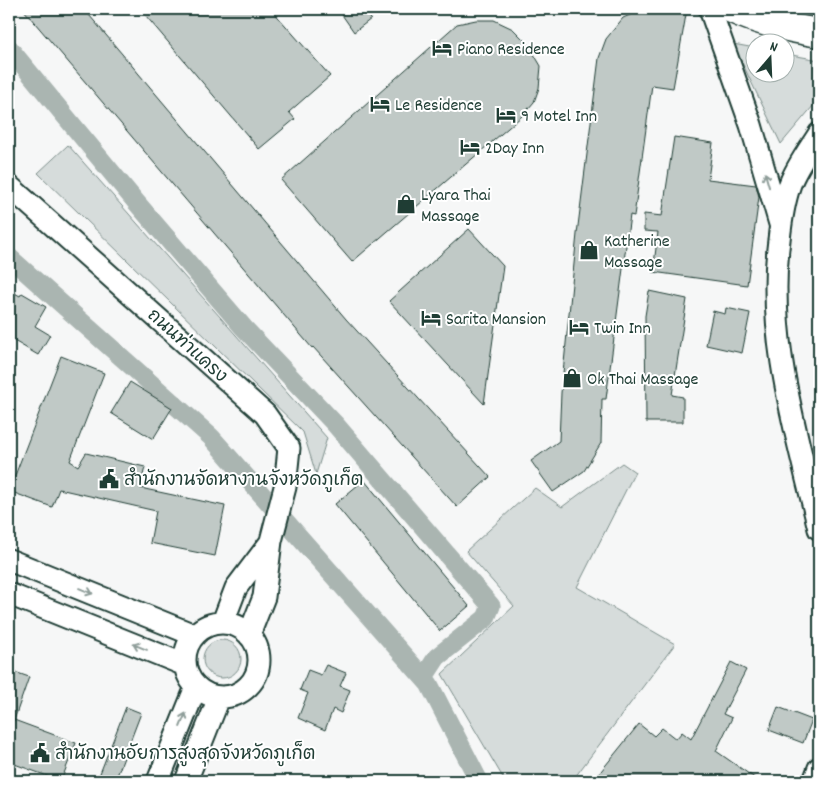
<svg xmlns="http://www.w3.org/2000/svg" width="828" height="790" font-family="Dekko,'Playpen Sans Thai',sans-serif">
  <style>
    .green { fill: #d6dcdb; stroke: #7a8c88 }
    .lines { fill: none; stroke-linecap: round; stroke-linejoin: round }
    .canal { stroke: #aab5b1; stroke-width: 19 }
    .building { fill: #c0c9c6; stroke: #1f3d34 }
    .minor-casing { stroke: #1f3d34; stroke-width: 25 }
    .major-casing { stroke: #1f3d34; stroke-width: 31 }
    .minor { stroke: #fff; stroke-width: 21 }
    .major { stroke: #fff; stroke-width: 28 }
    .oneway { stroke: #8f9e9a }
    .labels { text-anchor: middle; stroke-width: 4; stroke-linejoin: round; paint-order: stroke }
    .poi-label { font-size: 18px; fill: #1f3d34; stroke: #fff; text-anchor: start }
    .street-label { font-size: 18px; fill: #1f3d34; stroke: #fff }
  </style>
  <rect width="100%" height="100%" fill="#f6f7f7"/>
  <filter id="ink" filterUnits="userSpaceOnUse"><feTurbulence type="fractalNoise" baseFrequency=".02" numOctaves="2"/><feDisplacementMap in="SourceGraphic" scale="10" xChannelSelector="R" yChannelSelector="G"/><feConvolveMatrix kernelMatrix="1 2 1 2 8 2 1 2 1" color-interpolation-filters="sRGB"/></filter>
  <g filter="url(#ink)">
    <path class="green" d="M733 44 755 48 756 72H786V54L819 60V99L781 144Z
      M68 145 327 438 316 474 303 432 38 173Z
      M622 463 635 472 577 587 675 644 572 781H505L442 674 514 606 466 551 535 488 562 507Z
      M203 659a19 19 0 1 1 38 0a19 19 0 1 1-38 0Z"/>
    <g class="lines">
      <path class="canal" d="M9 48 136 202 244 328 335 424 491 606 486 618 437 657 424 677
        M9 257 211 437 429 684 479 781"/>
    </g>
    <path class="building" d="M23 9H84L346 319 490 477 457 507 313 347 312 348Z
      M140 9H271L330 76 289 112 295 119 259 149Z
      M338 9H364L371 19 354 32Z
      M644 9H687L673 88 652 85 634 216 630 215 606 399H602L601 443 584 471 553 492 531 461 559 441 561 393 577 234 599 58 606 39 623 18Z
      M476 20H494L513 29 528 44 541 66 539 88 534 102 522 116 352 262 281 180 457 24Z
      M674 137 713 143 708 179 756 185 759 197 747 285 653 272 658 232 644 231V214L662 216Z
      M469 229 503 266 484 404 389 301Z
      M9 290 20 296 22 293 46 307 35 326 50 335 38 355 9 338Z
      M649 291 687 299 672 395 683 397V422H646L645 316Z
      M726 308 750 313 742 353 706 345 713 311 725 314Z
      M61 356 104 373 70 461 78 466 86 453 145 467 140 488 225 506 215 556 150 543 156 511 59 489 52 507 9 491Z
      M130 382 172 408 153 439 111 413Z
      M364 480 469 606 440 631 335 504Z
      M731 662 746 670 723 714 732 718 716 751 759 781H593L639 724 654 736 662 728 676 739 682 732 691 739Z
      M326 665 346 673 340 686 350 690 341 713 333 709 325 730 298 718 308 693 300 690 308 670 321 675Z
      M9 670 29 677 14 720 76 743 61 781 9 762Z
      M126 707 141 713 115 781H97Z
      M778 707 812 720 803 743 769 730Z"/>
    <g class="lines">
      <defs>
        <path id="minor" d="M710 9 751 125 780 224
          M819 134C809 150 797 166 790 184 784 201 781 221 779 240 766 339 797 434 819 529
          M9 186 265 414 289 448 285 487 271 541 264 597 249 635
          M9 560 194 635
          M9 594 185 665
          M223 622 236 588 270 543
          M185 660a37 37 0 1 1 74 0a37 37 0 1 1-74 0Z
          M158 781 196 687
          M186 781 219 698
          M814 781 819 768"/>
        <path id="major" d="M732 9C760 22 789 28 819 33"/>
      </defs>
      <use href="#minor" class="minor-casing"/>
      <use href="#major" class="major-casing"/>
      <use href="#minor" class="minor"/>
      <use href="#major" class="major"/>
    </g>
    <defs><path id="oneway-shaft" d="M-6 0H5M1.5-3L5.5 0L1.5 3" fill="none" stroke-width="1.6" stroke-linecap="round" stroke-linejoin="round" transform="scale(1.25)"/></defs>
    <g class="oneway">
      <use href="#oneway-shaft" transform="translate(767 180) rotate(-106)"/>
      <use href="#oneway-shaft" transform="translate(86 591) rotate(22)"/>
      <use href="#oneway-shaft" transform="translate(140 647) rotate(-158)"/>
      <use href="#oneway-shaft" transform="translate(183 720) rotate(-68)"/>
    </g>
  </g>
  <defs>
    <symbol id="hotel-bare" viewBox="-9 -9 18 18"><path d="M-6-4.5h1.5V1H6V5H4.5V3h-9V5H-6ZM-4 0a1.8 1.8 0 1 1 3.6 0ZM.5 0V-2.5h3Q6-2.5 6 0Z" fill="#1f3d34" stroke="#fff" stroke-width="2.5" paint-order="stroke"/></symbol>
    <symbol id="shop-bare" viewBox="-9 -9 18 18"><path d="M-5-2.5h2.3a2.7 3.5 0 0 1 5.4 0H5L5.5 6h-11ZM-1.5-2.5h3a1.5 2.3 0 0 0-3 0Z" fill="#1f3d34" stroke="#fff" stroke-width="2.5" paint-order="stroke"/></symbol>
    <symbol id="civic-bare" viewBox="-9 -9 18 18"><path d="M-.6-6.5H3V-4.5H.6V-3L4-1V1h2V6H-6V1h2V-1L-.6-3ZM-1.2 2.5V6h2.4V2.5Z" fill="#1f3d34" stroke="#fff" stroke-width="2.5" paint-order="stroke"/></symbol>
  </defs>
  <g fill-rule="evenodd">
    <use href="#hotel-bare" x="428" y="34" width="28" height="28"/>
    <use href="#hotel-bare" x="366" y="90" width="28" height="28"/>
    <use href="#hotel-bare" x="492" y="101" width="28" height="28"/>
    <use href="#hotel-bare" x="456" y="133" width="28" height="28"/>
    <use href="#shop-bare" x="392" y="190" width="28" height="28"/>
    <use href="#shop-bare" x="575" y="236" width="28" height="28"/>
    <use href="#hotel-bare" x="417" y="304" width="28" height="28"/>
    <use href="#hotel-bare" x="565" y="313" width="28" height="28"/>
    <use href="#shop-bare" x="558" y="364" width="28" height="28"/>
    <use href="#civic-bare" x="95" y="465" width="28" height="28"/>
    <use href="#civic-bare" x="26" y="739" width="28" height="28"/>
  </g>
  <g class="labels">
    <g class="poi-label">
      <text x="457" y="54">Piano Residence</text>
      <text x="395" y="110">Le Residence</text>
      <text x="521" y="121">9 Motel Inn</text>
      <text x="485" y="153">2Day Inn</text>
      <text x="421" y="200">Lyara Thai<tspan x="421" dy="21">Massage</tspan></text>
      <text x="604" y="246">Katherine<tspan x="604" dy="21">Massage</tspan></text>
      <text x="446" y="324">Sarita Mansion</text>
      <text x="594" y="333">Twin Inn</text>
      <text x="587" y="384">Ok Thai Massage</text>
      <text x="124" y="485">สำนักงานจัดหางานจังหวัดภูเก็ต</text>
      <text x="55" y="759">สำนักงานอัยการสูงสุดจังหวัดภูเก็ต</text>
    </g>
    <g class="street-label">
      <text transform="translate(188 345) rotate(42)" y="6">ถนนท่าแครง</text>
    </g>
  </g>
  <rect width="828" height="790" fill="none" stroke="#fff" stroke-width="30"/>
  <rect x="15" y="15" width="798" height="760" fill="none" stroke="#1f3d34" stroke-width="2" filter="url(#ink)"/>
  <g transform="translate(770 58) rotate(19)"><circle r="24" fill="#ffffff" stroke="#a5b1ae"/>
  <path d="M0-4L9 19L0 12L-9 19Z" fill="#1f3d34"/>
  <text y="-8" font-size="14" font-weight="bold" text-anchor="middle" fill="#1f3d34">N</text>
  </g>
</svg>
